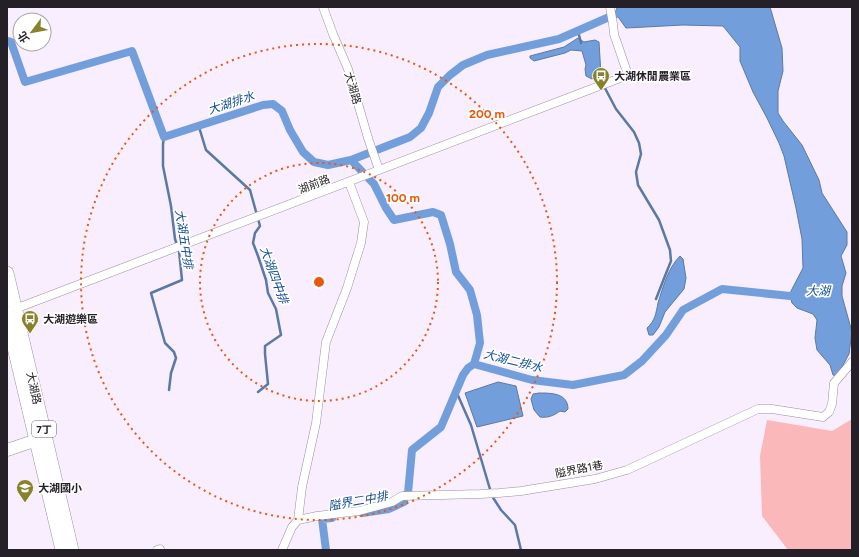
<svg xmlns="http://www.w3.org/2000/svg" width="859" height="557" font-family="Figtree,'Noto Sans TC',sans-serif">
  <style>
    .green { fill: #fbb8ba }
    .water { fill: #729fdb; stroke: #5b79a5 }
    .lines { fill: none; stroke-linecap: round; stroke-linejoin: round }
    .stream { stroke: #5b79a5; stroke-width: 2.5 }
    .canal { stroke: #729fdb; stroke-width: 8 }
    .street-casing { stroke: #9b8fa0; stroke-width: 9 }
    .secondary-casing { stroke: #9b8fa0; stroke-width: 13 }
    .primary-casing { stroke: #9b8fa0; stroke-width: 14 }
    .street { stroke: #fff; stroke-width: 8 }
    .secondary { stroke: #fff; stroke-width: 12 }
    .primary { stroke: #fff; stroke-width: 13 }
    .ring { fill: none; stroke: #e8590c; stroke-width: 2; stroke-dasharray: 2 4 }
    .labels { text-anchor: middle; stroke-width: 3.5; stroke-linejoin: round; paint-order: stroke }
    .shield { fill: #fff; stroke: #666368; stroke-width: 1 }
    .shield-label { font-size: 10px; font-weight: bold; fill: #252027 }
    .poi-label { font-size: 11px; font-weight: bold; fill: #252027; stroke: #fff; text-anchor: start }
    .street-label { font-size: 11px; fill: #252027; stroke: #fff }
    .water-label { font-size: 12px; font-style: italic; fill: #114d95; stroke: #fff }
    .centre { fill: #e8590c; stroke: #fff; stroke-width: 2 }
    .ring-label { font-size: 12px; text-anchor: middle; font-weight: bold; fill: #e8590c; stroke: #fff; stroke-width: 3.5; stroke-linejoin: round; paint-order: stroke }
  </style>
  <rect width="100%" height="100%" fill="#f8eefd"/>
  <path class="green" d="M852 419V550H788L762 516 760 456 767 420 832 431Z"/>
  <path class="water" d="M617 7H770L782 48 783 71 778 91V113L783 121 802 145 819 180 822 193 847 232V245L841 256 846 273 842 286V296L852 332 849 354 837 376 833 375 830 365 817 350 815 338 817 320 813 314 797 308 792 303 790 296 791 291 803 268 802 239 796 208 784 156 779 143 767 118 753 92 740 61V47L723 26 683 25 626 28 616 14Z
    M578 38 584 42 595 40 599 42 601 75 592 79 586 76 585 69 586 65 582 51 571 50 565 53 534 61 530 58V56L564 47Z
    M680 256 683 259 686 278 684 289 665 312 659 327 653 335H649L647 328C655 321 656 313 658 303 663 287 668 268 680 256Z
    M498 382 516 386 523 416 477 427 465 393Z
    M539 393C551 393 568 393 568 409L565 412 560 411C553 416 548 418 540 417L534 410 531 399 533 394Z"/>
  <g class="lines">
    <path class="stream" d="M578 31 581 43
      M597 73 616 109 634 132 639 143 641 154 636 172 638 185 659 220 670 250 671 261 665 276 656 299
      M199 127 206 150 250 190 260 226 255 233 253 243 258 256 266 280 268 293 276 309 281 335 265 346V354L268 384 258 392
      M164 137 163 144V166L171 206 175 239 179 251 182 280 151 293 165 343 174 352 176 358 171 373 169 390
      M456 391 471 425 492 496 501 510 515 525 521 550"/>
    <path class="canal" d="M7 41 11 42 25 82 132 51 164 137 263 105 273 104 282 111 290 130 303 152 314 162 328 165 351 160 410 137 421 128 429 113 438 87 450 75 463 65 487 55 559 39 616 14
      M351 160 374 184 386 208 394 220 433 212 441 215 450 244 456 272 470 290 477 315 480 343 474 364
      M474 364 532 380 573 385 624 375 642 361 666 335 683 310 722 289 790 296
      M408 493 412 450 441 427 463 375 468 368 474 364
      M362 513 389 509 404 502
      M326 550 322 519 332 518"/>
    <defs>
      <path id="street" d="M323 7 333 34 348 69 368 138 379 170
        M7 312 628 75 614 34 613 24 610 7
        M298 520 302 487 316 423 326 342 347 288 361 243 364 222 349 182
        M157 550 160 549
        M282 550 292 527 298 520 317 516 359 511 392 502 402 496 480 494 499 493 521 491 595 479 627 470 758 409H772L823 417 829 412 832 404 834 383 852 362"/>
      <path id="secondary" d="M7 450 46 437"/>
      <path id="primary" d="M7 273 72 550
        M7 318 62 550"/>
    </defs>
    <use href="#street" class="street-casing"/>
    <use href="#secondary" class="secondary-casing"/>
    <use href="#primary" class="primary-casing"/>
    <use href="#street" class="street"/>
    <use href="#secondary" class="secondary"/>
    <use href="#primary" class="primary"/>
  </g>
  <g class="ring">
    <circle cx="319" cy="282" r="119"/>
    <circle cx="319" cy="282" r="238"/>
  </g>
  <defs>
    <symbol id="bus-pin" viewBox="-11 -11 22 30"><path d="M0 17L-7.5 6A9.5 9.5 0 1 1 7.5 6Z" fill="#87822b" stroke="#fff"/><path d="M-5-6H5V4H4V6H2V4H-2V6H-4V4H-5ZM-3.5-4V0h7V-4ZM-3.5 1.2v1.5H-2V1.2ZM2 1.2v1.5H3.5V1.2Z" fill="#fff"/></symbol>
    <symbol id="school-pin" viewBox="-11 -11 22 30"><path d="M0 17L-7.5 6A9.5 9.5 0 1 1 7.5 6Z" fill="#87822b" stroke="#fff"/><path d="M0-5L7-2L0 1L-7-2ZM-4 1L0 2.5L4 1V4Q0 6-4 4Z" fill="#fff"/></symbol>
  </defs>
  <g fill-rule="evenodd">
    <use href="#bus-pin" x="591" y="66" width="20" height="27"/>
    <use href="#bus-pin" x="20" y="309" width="20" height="27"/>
    <use href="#school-pin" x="15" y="478" width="20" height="27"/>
  </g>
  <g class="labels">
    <rect class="shield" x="32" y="421" width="24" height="16" rx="3"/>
    <g class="shield-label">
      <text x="44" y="433">7丁</text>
    </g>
    <g class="poi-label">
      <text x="614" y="80">大湖休閒農業區</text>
      <text x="43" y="323">大湖遊樂區</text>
      <text x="38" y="492">大湖國小</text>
    </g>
    <g class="street-label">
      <text transform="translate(353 88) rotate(74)" y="4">大湖路</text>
      <text transform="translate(314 184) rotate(-21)" y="4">湖前路</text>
      <text transform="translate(34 388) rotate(77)" y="4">大湖路</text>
      <text transform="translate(579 469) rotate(-11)" y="4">隘界路1巷</text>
    </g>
    <g class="water-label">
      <text transform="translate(231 103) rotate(-18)" y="4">大湖排水</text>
      <text transform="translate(184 239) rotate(81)" y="4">大湖五中排</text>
      <text transform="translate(274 275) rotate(70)" y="4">大湖四中排</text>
      <text x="818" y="295">大湖</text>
      <text transform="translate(513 361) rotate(14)" y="4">大湖二排水</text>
      <text transform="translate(358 501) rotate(-10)" y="4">隘界二中排</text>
    </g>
  </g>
  <circle cx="319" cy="282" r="6" class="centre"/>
  <g class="ring-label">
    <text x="487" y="118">200 m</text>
    <text x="403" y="202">100 m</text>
  </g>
  <rect width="859" height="557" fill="none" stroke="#252027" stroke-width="16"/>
  <g transform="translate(32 32) rotate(238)"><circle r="19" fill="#ffffff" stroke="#a8a6a9"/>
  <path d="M0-3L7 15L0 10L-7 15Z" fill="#87822b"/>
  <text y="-6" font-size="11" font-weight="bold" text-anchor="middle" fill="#252027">北</text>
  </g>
</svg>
